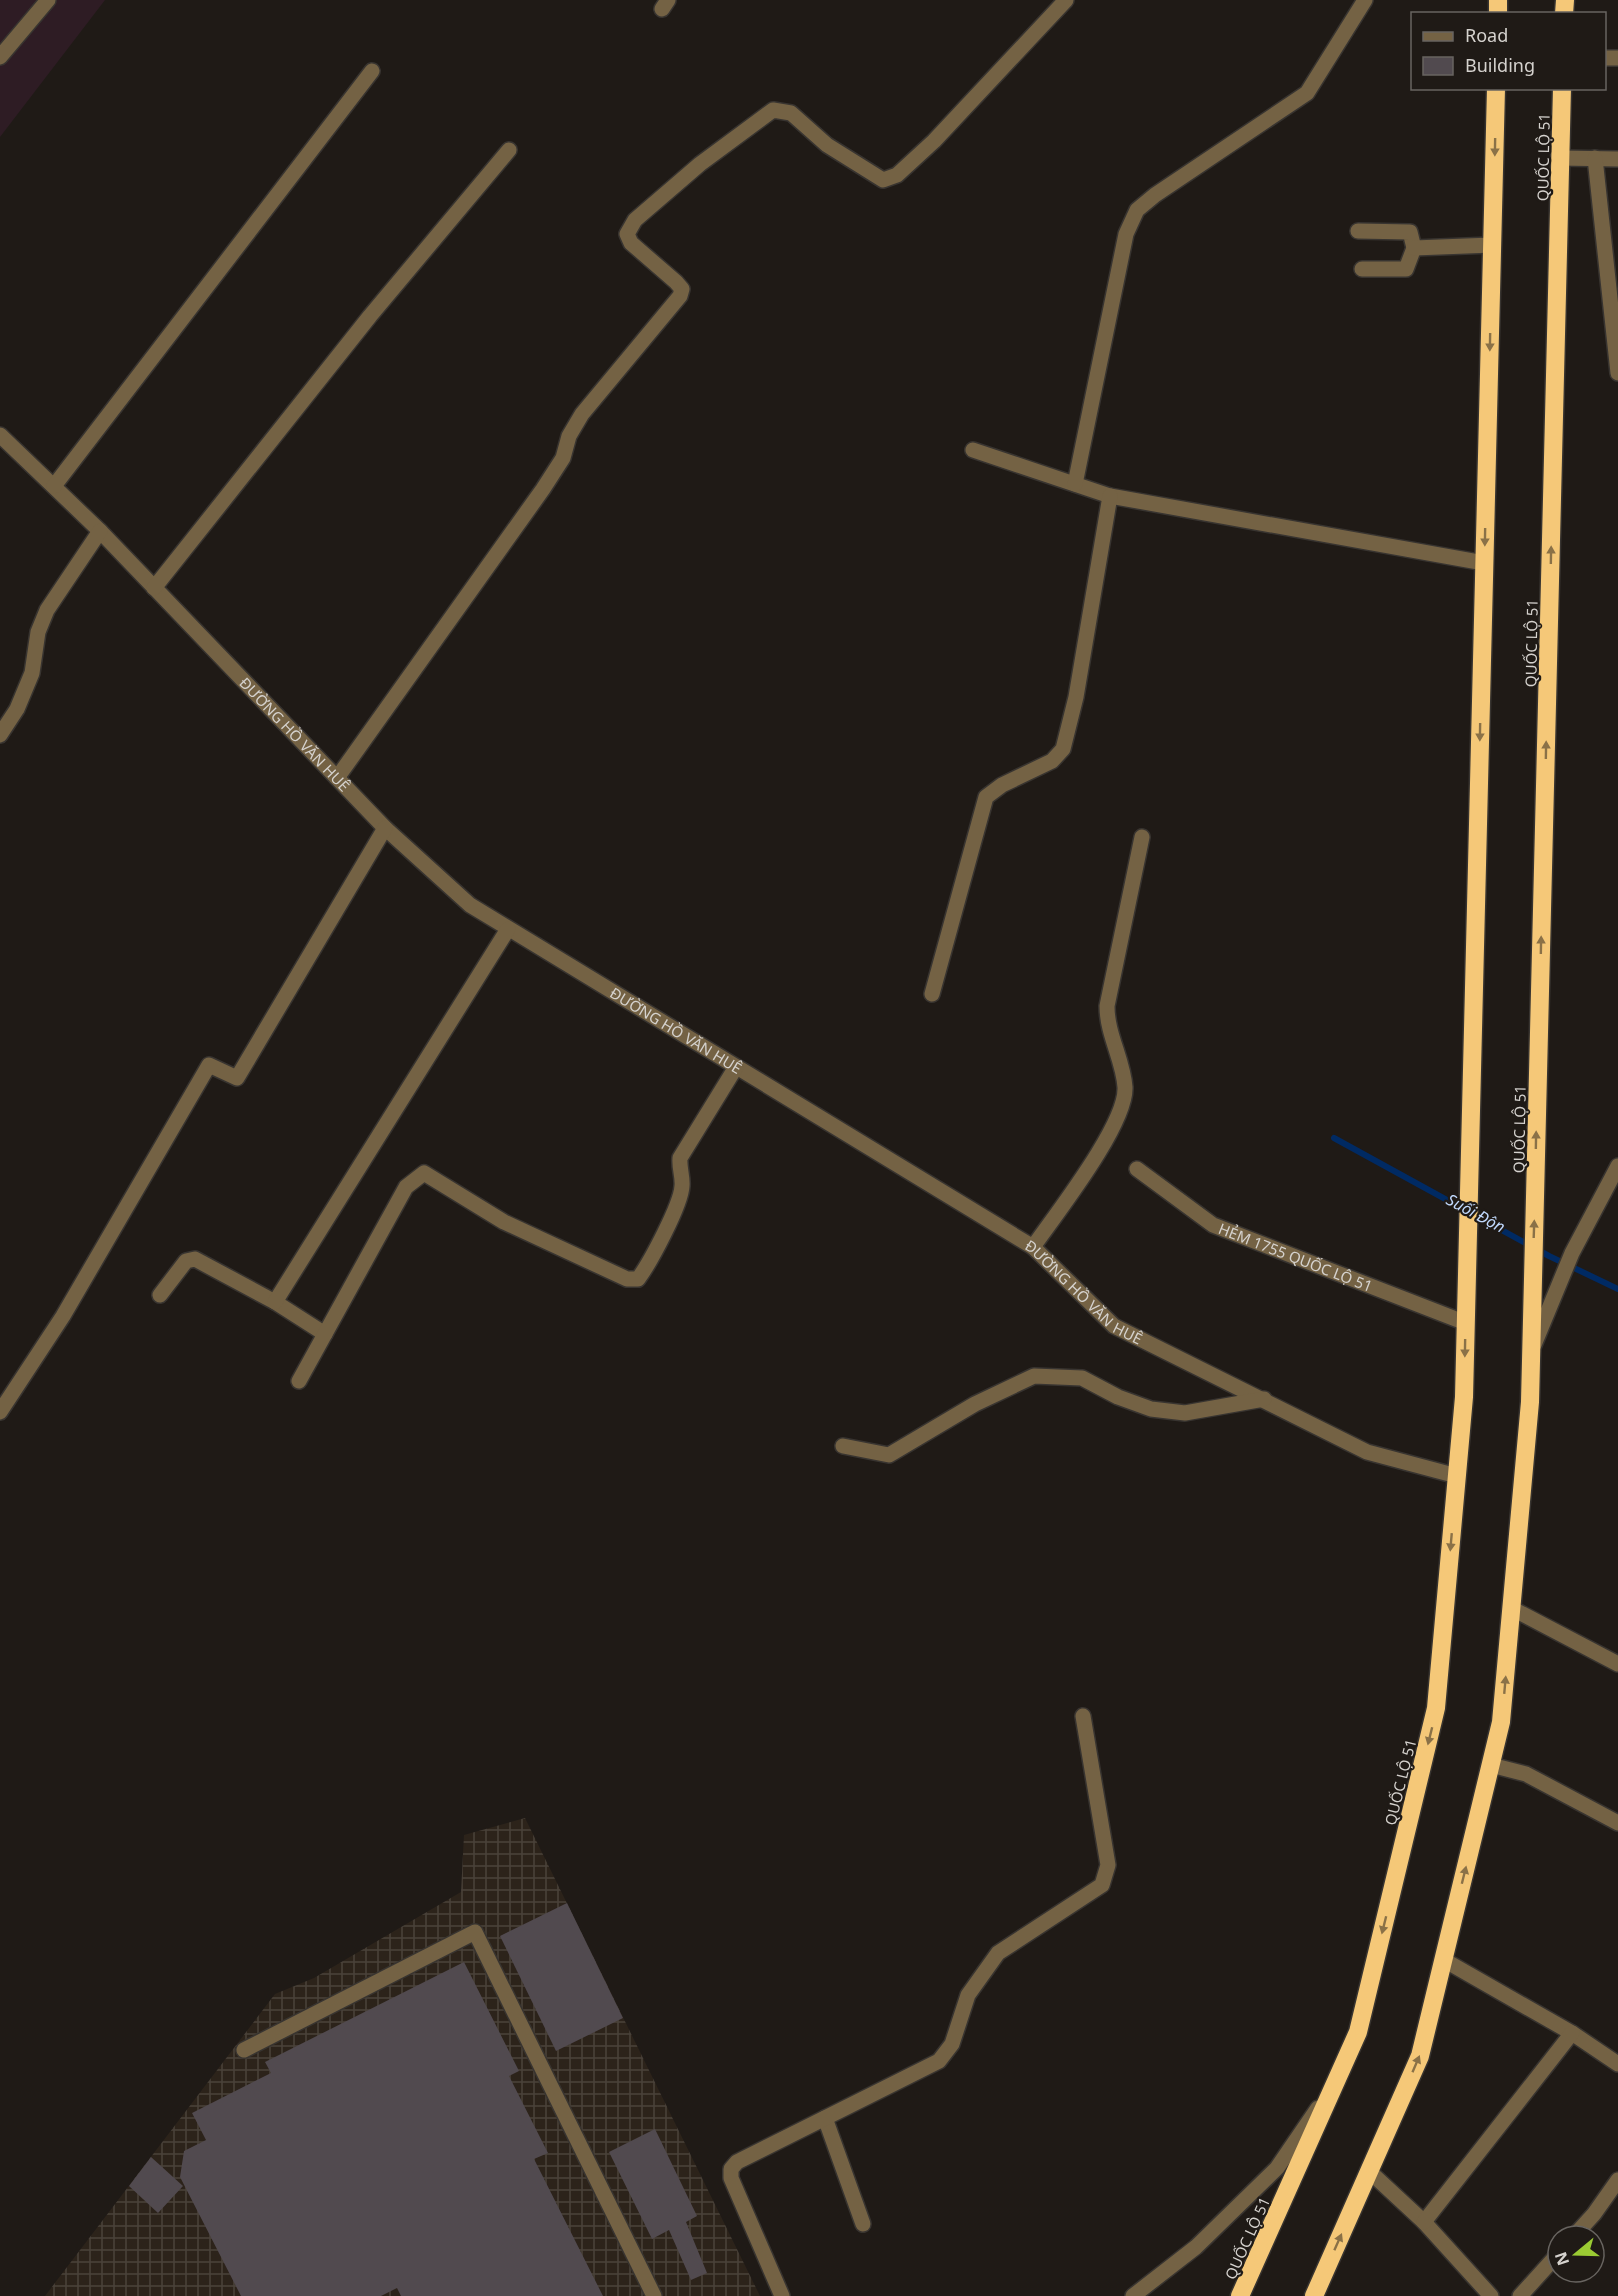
<svg xmlns="http://www.w3.org/2000/svg" width="1618" height="2296" viewBox="0 0 1618 2296" font-family="'Noto Sans',sans-serif">
<style>
.industrial{fill:url(#industrial-grid)}
.medical{fill:#2e1c24}
.lines{fill:none;stroke-linecap:round;stroke-linejoin:round}
.stream{stroke:#002a63;stroke-width:6}
.building{fill:#514a4f}
.minor-casing{stroke:#383430;stroke-width:18}
.highway-casing{stroke:#383430;stroke-width:21}
.minor{stroke:#746244;stroke-width:15}
.highway{stroke:#f5c878;stroke-width:18}
.oneway{fill:#8a7147}
.labels{text-anchor:middle;dominant-baseline:central;stroke-width:4.5;stroke-linejoin:round;paint-order:stroke}
.street-label{font-size:15px;fill:#d5d2ce;stroke:#1f1a16}
.water-label{font-size:16px;font-style:italic;fill:#c0d8fc;stroke:#1f1a16}
</style>
<defs>
<pattern id="industrial-grid" width="8" height="8" patternUnits="userSpaceOnUse" patternTransform="scale(1.5)"><rect width="8" height="8" fill="#2c231a"/><path d="M0 4h8M4 0v8" fill="none" stroke="#4a423a"/></pattern>
</defs>
<rect width="100%" height="100%" fill="#1f1a16"/>
<path class="industrial" d="M 525,1818 L 760,2296 L 45,2296 L 275,1994 L 314,1978 L 461,1892 L 464,1835 Z"/>
<path class="medical" d="M 0,0 L 105,0 L 0,137 Z"/>
<g class="lines">
<path class="stream" d="M 1334,1138 L 1549,1256 L 1618,1289"/>
</g>
<g class="building">
<path d="M 567,1903 L 623,2018 L 556,2051 L 500,1936 Z"/>
<path d="M 464,1962 L 519,2071 L 509,2076 L 548,2153 L 534,2159 L 603,2296 L 401,2296 L 397,2288 L 381,2296 L 241,2296 L 180,2177 L 184,2151 L 206,2140 L 192,2113 L 271,2073 L 265,2062 Z"/>
<path d="M 655,2129 L 697,2216 L 686,2222 L 707,2273 L 691,2280 L 669,2230 L 652,2239 L 609,2152 Z"/>
<path d="M 151,2157 L 183,2186 L 158,2213 L 129,2186 Z"/>
</g>
<g class="lines">
<defs>
<g id="minor">
<path d="M 662,9 L 668,0"/>
<path d="M 0,57 L 48,0"/>
<path d="M 1604,58 L 1618,58"/>
<path d="M 1560,158 L 1618,159"/>
<path d="M 1595,158 L 1618,373"/>
<path d="M 1358,231 L 1410,232 L 1414,248 L 1406,269 L 1362,269"/>
<path d="M 1414,248 L 1492,245"/>
<path id="s1" d="M 0,435 L 100,531 L 385,828 L 470,905 L 1033,1247 L 1114,1326 L 1367,1452 L 1457,1476"/>
<path d="M 973,450 L 1110,496 L 1484,563"/>
<path d="M 1075,484 L 1126,234 L 1137,210 L 1155,195 L 1307,93 L 1365,0"/>
<path d="M 54,486 L 372,71"/>
<path d="M 154,588 L 370,316 L 509,150"/>
<path d="M 0,735 L 17,709 L 32,673 L 38,632 L 47,610 L 100,531"/>
<path d="M 337,778 L 543,489 L 563,458 L 569,436 L 582,414 L 680,296 L 682,289 L 676,282 L 631,243 L 627,234 L 635,220 L 700,164 L 773,110 L 791,113 L 827,145 L 883,180 L 897,175 L 934,141 L 1066,0"/>
<path d="M 932,994 L 986,797 L 1002,785 L 1052,761 L 1063,749 L 1076,697 L 1110,496"/>
<path id="s2" d="M 1137,1169 L 1213,1225 L 1466,1323"/>
<path d="M 1033,1247 C 1056,1214 1127,1124 1125,1087 C 1123,1059 1107,1035 1107,1006 L 1142,837"/>
<path d="M 160,1295 L 186,1261 L 195,1259 L 275,1302 L 325,1334"/>
<path d="M 275,1302 L 508,929"/>
<path d="M 1534,1345 L 1572,1253 L 1618,1166"/>
<path d="M 299,1381 L 406,1187 L 424,1173 L 504,1222 L 627,1279 L 638,1279 C 650,1263 681,1205 682,1186 C 683,1177 679,1168 680,1158 L 736,1067"/>
<path d="M 0,1412 L 63,1316 L 209,1065 L 237,1078 L 385,828"/>
<path d="M 843,1446 L 889,1455 L 975,1404 L 1034,1376 L 1082,1378 L 1118,1397 L 1151,1409 L 1185,1413 L 1264,1399"/>
<path d="M 1511,1608 L 1618,1664"/>
<path d="M 1491,1765 L 1526,1774 L 1618,1823"/>
<path d="M 1444,1960 L 1572,2033 L 1618,2064"/>
<path d="M 244,2050 L 475,1932 L 654,2296"/>
<path d="M 825,2118 L 863,2224"/>
<path d="M 1369,2171 L 1424,2222 L 1491,2296"/>
<path d="M 1424,2222 L 1572,2033"/>
<path d="M 1574,2236 L 1594,2214 L 1618,2180"/>
<path d="M 782,2296 L 731,2178 L 731,2169 L 737,2162 L 939,2061 L 952,2044 L 968,1995 L 998,1953 L 1102,1885 L 1108,1865 L 1083,1716"/>
<path d="M 1133,2296 L 1196,2247 L 1277,2168 L 1318,2108"/>
<path d="M 1520,2296 L 1558,2254"/>
</g>
<g id="highway">
<path d="M 1498,14 L 1498,0"/>
<path d="M 1564,14 L 1565,0"/>
<path d="M 1240,2296 L 1358,2032 L 1436,1708 L 1464,1397 L 1496,88"/>
<path d="M 1314,2296 L 1420,2056 L 1501,1722 L 1530,1402 L 1562,88"/>
</g>
</defs>
<use href="#minor" class="minor-casing"/>
<use href="#highway" class="highway-casing"/>
<use href="#minor" class="minor"/>
<use href="#highway" class="highway"/>
</g>
<defs><path id="oneway-solid" d="M-6-.8H1V-3.2L6.5 0L1 3.2V.8H-6Z" transform="scale(1.5)"/></defs>
<g class="oneway">
<use href="#oneway-solid" transform="translate(1495 147) rotate(91)"/>
<use href="#oneway-solid" transform="translate(1490 342) rotate(91)"/>
<use href="#oneway-solid" transform="translate(1485 537) rotate(91)"/>
<use href="#oneway-solid" transform="translate(1551 555) rotate(-89)"/>
<use href="#oneway-solid" transform="translate(1480 732) rotate(91)"/>
<use href="#oneway-solid" transform="translate(1546 750) rotate(-89)"/>
<use href="#oneway-solid" transform="translate(1541 945) rotate(-89)"/>
<use href="#oneway-solid" transform="translate(1536 1140) rotate(-89)"/>
<use href="#oneway-solid" transform="translate(1534 1229) rotate(-88)"/>
<use href="#oneway-solid" transform="translate(1465 1348) rotate(91)"/>
<use href="#oneway-solid" transform="translate(1451 1542) rotate(95)"/>
<use href="#oneway-solid" transform="translate(1505 1685) rotate(-85)"/>
<use href="#oneway-solid" transform="translate(1430 1736) rotate(104)"/>
<use href="#oneway-solid" transform="translate(1464 1875) rotate(-76)"/>
<use href="#oneway-solid" transform="translate(1384 1925) rotate(104)"/>
<use href="#oneway-solid" transform="translate(1416 2064) rotate(-67)"/>
<use href="#oneway-solid" transform="translate(1338 2242) rotate(-66)"/>
</g>
<g class="labels">
<g class="street-label">
<text transform="translate(1543 157) rotate(-89)">QUỐC LỘ 51</text>
<text transform="translate(1531 643) rotate(-89)">QUỐC LỘ 51</text>
<text stroke="none"><textPath href="#s1" startOffset="420">ĐƯỜNG HỒ VĂN HUÊ</textPath></text>
<text stroke="none"><textPath href="#s1" startOffset="906">ĐƯỜNG HỒ VĂN HUÊ</textPath></text>
<text transform="translate(1519 1129) rotate(-89)">QUỐC LỘ 51</text>
<text stroke="none"><textPath href="#s2" startOffset="183">HẺM 1755 QUỐC LỘ 51</textPath></text>
<text stroke="none"><textPath href="#s1" startOffset="1392">ĐƯỜNG HỒ VĂN HUÊ</textPath></text>
<text transform="translate(1400 1782) rotate(-76)">QUỐC LỘ 51</text>
<text transform="translate(1247 2238) rotate(-66)">QUỐC LỘ 51</text>
</g>
<g class="water-label">
<text transform="translate(1476 1213) rotate(28)">Suối Độn</text>
</g>
</g>
<rect x="1411" y="12" width="195" height="78" fill="#1f1a16" stroke="#686460" stroke-width="1.5"/>
<rect x="1423" y="32" width="30" height="9" fill="#746244" stroke="#686460" stroke-width="1.5"/>
<text x="1465" y="42" font-size="18" fill="#d5d2ce">Road</text>
<rect x="1423" y="57" width="30" height="18" fill="#514a4f" stroke="#686460" stroke-width="1.5"/>
<text x="1465" y="72" font-size="18" fill="#d5d2ce">Building</text>
<g transform="translate(1576 2254) rotate(251)"><circle r="28" fill="#1f1a16" stroke="#686460" stroke-width="1.5"/>
<path d="M0-4.5L10 22L0 15L-10 22Z" fill="#9bcb33"/>
<text y="-9" font-size="16" font-weight="bold" text-anchor="middle" fill="#d5d2ce">N</text>
</g>
</svg>
